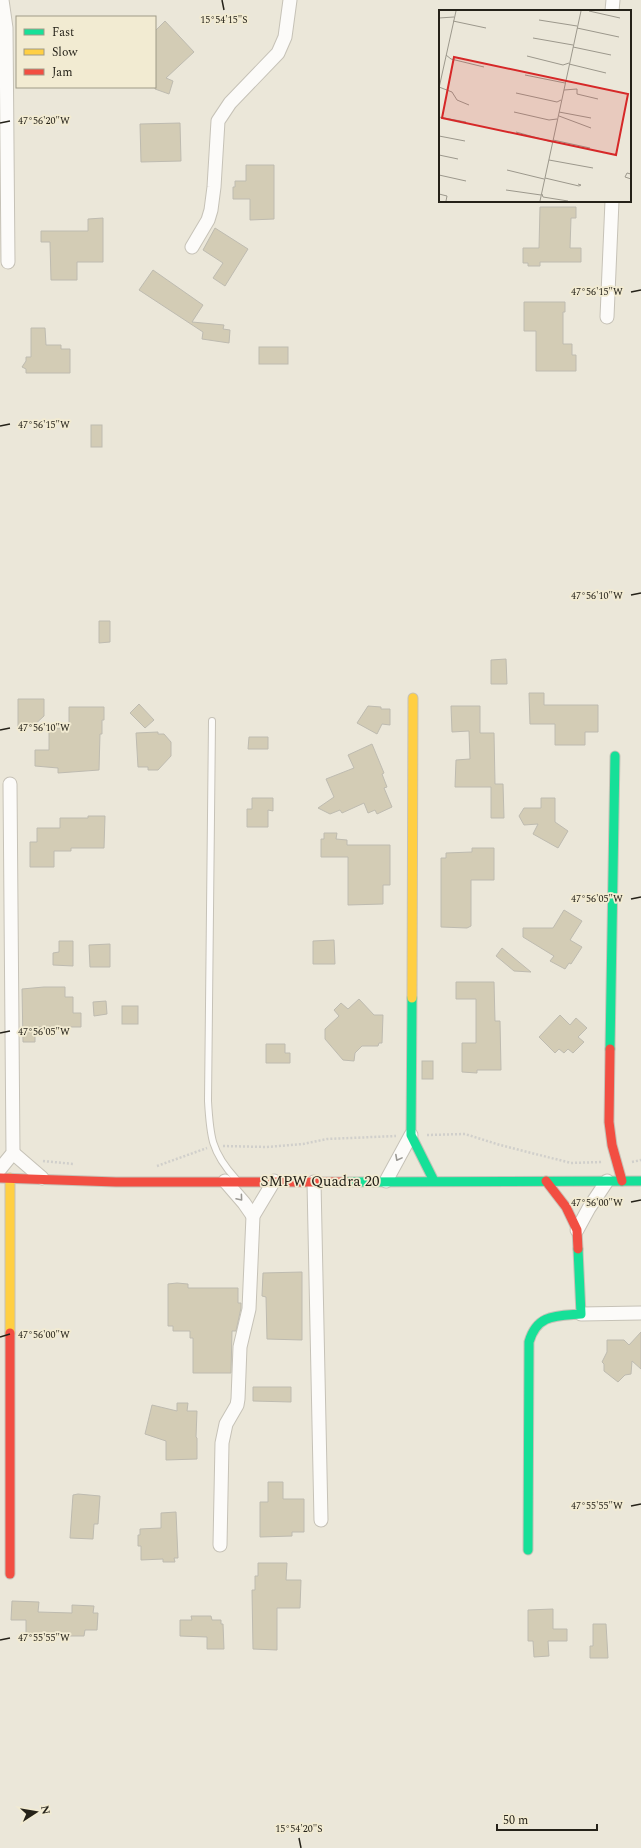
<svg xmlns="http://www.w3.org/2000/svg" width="641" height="1848" viewBox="0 0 641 1848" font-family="Spectral,serif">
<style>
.building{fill:#d3ccb5;stroke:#bebbb0}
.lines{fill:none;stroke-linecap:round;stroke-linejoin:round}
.lane-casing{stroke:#c6c2b7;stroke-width:8}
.street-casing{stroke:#c6c2b7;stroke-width:15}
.fast-casing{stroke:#c6c2b7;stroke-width:11}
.slow-casing{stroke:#c6c2b7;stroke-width:11}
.jam-casing{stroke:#c6c2b7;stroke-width:11}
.path{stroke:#d0cfcb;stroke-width:2.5;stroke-dasharray:2 2;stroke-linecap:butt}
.lane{stroke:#fcfbf9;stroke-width:6}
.street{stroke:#fcfbf9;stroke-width:13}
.fast{stroke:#16e098;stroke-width:9}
.slow{stroke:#ffcf43;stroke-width:9}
.jam{stroke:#f24e42;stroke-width:9}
.oneway{stroke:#9b9994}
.ticks{fill:none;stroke:#252219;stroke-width:1.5}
.labels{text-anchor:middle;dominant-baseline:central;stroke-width:3.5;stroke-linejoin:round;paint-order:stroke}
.street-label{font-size:15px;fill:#252219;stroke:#f2ebd2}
.inset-road{fill:none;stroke:#9c988c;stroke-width:1}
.view{fill:#d62828;fill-opacity:0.15;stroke:#d62828;stroke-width:2}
.inset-edge{fill:none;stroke:#252219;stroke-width:2}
.ticks-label{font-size:10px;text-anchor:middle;fill:#252219;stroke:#f2ebd2;stroke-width:3.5;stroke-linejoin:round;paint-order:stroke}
</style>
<rect width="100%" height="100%" fill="#ebe7d9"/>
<g class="building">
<path d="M 165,21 L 194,52 L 166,78 L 173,81 L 169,94 L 155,89 L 155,31 Z"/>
<path d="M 180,123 L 181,161 L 141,162 L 140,124 Z"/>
<path d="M 246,165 L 274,165 L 274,219 L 250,220 L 250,199 L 233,199 L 233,187 L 235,187 L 235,181 L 246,181 Z"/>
<path d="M 540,207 L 576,207 L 576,218 L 571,218 L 570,248 L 581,248 L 581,262 L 540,262 L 540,266 L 528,266 L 528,263 L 523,263 L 523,248 L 539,248 Z"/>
<path d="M 103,218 L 103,262 L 77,262 L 77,280 L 51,280 L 50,242 L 41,242 L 41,231 L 88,231 L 88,219 Z"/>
<path d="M 215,228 L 248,249 L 225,286 L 213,278 L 223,263 L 203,250 Z"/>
<path d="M 153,270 L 203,305 L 192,322 L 224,325 L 223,329 L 230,330 L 229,343 L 202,339 L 203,332 L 139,290 Z"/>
<path d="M 524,302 L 565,302 L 565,312 L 563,312 L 563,344 L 572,344 L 572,355 L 576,355 L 576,371 L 536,371 L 536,331 L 524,331 Z"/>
<path d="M 31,328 L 45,328 L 46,345 L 61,345 L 61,349 L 70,349 L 70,373 L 26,373 L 26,369 L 22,367 L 26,361 L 26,357 L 31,357 Z"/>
<rect x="259" y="347" width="29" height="17"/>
<rect x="91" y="425" width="11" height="22"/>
<path d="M 99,621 L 110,621 L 110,642 L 99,643 Z"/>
<path d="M 506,659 L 507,684 L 491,684 L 491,660 Z"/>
<path d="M 529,693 L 544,693 L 544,705 L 598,705 L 598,732 L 585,732 L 585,745 L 555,745 L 555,724 L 530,724 Z"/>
<path d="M 18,699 L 44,699 L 44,716 L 32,727 L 18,727 Z"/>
<path d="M 139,704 L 154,720 L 145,728 L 130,713 Z"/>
<path d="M 368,706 L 381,707 L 381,709 L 390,709 L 390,725 L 382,724 L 377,734 L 357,723 Z"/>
<path d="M 451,706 L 480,706 L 480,733 L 494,733 L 495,784 L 503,784 L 504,818 L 491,818 L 491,787 L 455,787 L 456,760 L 470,759 L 469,731 L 452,732 Z"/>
<path d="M 69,707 L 104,707 L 104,720 L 102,720 L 102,734 L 100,734 L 99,770 L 58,773 L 58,768 L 35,766 L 35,750 L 49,750 L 49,728 L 69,728 Z"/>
<path d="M 158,732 L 158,734 L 164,734 L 171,742 L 171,756 L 158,770 L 148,770 L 148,767 L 138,767 L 136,733 Z"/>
<path d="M 249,737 L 268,737 L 268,749 L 248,749 Z"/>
<path d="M 372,744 L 384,773 L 382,774 L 387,787 L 384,788 L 392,807 L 377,814 L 375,810 L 368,813 L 364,803 L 342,813 L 340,810 L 330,814 L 318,808 L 334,797 L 326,779 L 354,768 L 348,755 Z"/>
<path d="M 252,798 L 273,798 L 273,811 L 268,810 L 268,827 L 247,827 L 247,809 L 252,809 Z"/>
<path d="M 541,798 L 555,798 L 555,822 L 568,831 L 558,848 L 533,834 L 538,824 L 524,825 L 519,816 L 524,808 L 541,808 Z"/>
<path d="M 88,816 L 105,816 L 104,848 L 71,848 L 71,851 L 54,851 L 54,867 L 30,867 L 30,842 L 37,842 L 37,828 L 60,828 L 60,818 L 88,818 Z"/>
<path d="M 324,833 L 337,833 L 336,839 L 347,840 L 347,845 L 390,845 L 390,885 L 383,885 L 383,904 L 348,905 L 348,857 L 321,857 L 321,839 L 324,839 Z"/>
<path d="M 472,848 L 494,848 L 494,880 L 471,880 L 471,926 L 467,928 L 441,927 L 441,858 L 446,858 L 446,853 L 472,852 Z"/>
<path d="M 564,910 L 582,921 L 570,940 L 582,947 L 571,964 L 569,963 L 565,969 L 550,961 L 554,956 L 523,937 L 523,928 L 553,928 Z"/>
<path d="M 334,940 L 335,964 L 313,964 L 313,941 Z"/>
<path d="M 59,941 L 73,941 L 73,966 L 53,965 L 53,953 L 59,952 Z"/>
<path d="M 110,944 L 110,967 L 90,967 L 89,945 Z"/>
<path d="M 502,948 L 531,972 L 514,971 L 496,956 Z"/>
<path d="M 456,982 L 494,982 L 495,1021 L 500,1021 L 501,1070 L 477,1070 L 477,1073 L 462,1072 L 462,1043 L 476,1043 L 476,999 L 456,999 Z"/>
<path d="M 44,987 L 65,987 L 65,997 L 73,997 L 73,1013 L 81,1013 L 81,1027 L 39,1027 L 39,1034 L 35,1034 L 35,1042 L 23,1042 L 22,989 Z"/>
<path d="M 359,999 L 374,1015 L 383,1015 L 382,1043 L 379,1043 L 378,1046 L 362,1046 L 355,1053 L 354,1061 L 343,1060 L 325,1039 L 325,1029 L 339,1016 L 334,1010 L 341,1003 L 348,1009 Z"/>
<path d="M 106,1001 L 107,1014 L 94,1016 L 93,1002 Z"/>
<rect x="122" y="1006" width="16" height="18"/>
<path d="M 560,1015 L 570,1025 L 576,1018 L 587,1028 L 578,1037 L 584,1042 L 573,1053 L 568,1049 L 564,1053 L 559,1049 L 555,1053 L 539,1037 Z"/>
<path d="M 266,1044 L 285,1044 L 285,1053 L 290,1053 L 290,1063 L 266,1063 Z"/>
<rect x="422" y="1061" width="11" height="18"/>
<path d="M 302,1272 L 302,1340 L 267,1339 L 266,1297 L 262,1296 L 263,1273 Z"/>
<path d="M 177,1283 L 188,1284 L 188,1288 L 238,1288 L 238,1303 L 241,1303 L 241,1308 L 236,1331 L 232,1331 L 231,1373 L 193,1373 L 193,1338 L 190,1338 L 190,1331 L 173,1331 L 173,1326 L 168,1326 L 168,1284 Z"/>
<path d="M 641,1332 L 641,1369 L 632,1361 L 631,1374 L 625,1375 L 618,1382 L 604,1371 L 604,1364 L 602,1362 L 607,1352 L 607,1340 L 624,1340 L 629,1345 Z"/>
<path d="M 253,1387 L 291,1387 L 291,1402 L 253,1401 Z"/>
<path d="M 177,1403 L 188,1403 L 187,1411 L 197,1411 L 196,1437 L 197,1438 L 197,1459 L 166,1460 L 166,1441 L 145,1434 L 152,1405 L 177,1411 Z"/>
<path d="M 268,1482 L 283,1482 L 283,1499 L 304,1499 L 304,1532 L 292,1532 L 292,1536 L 260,1537 L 260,1502 L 268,1502 Z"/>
<path d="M 78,1494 L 100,1496 L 98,1524 L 94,1524 L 93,1539 L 70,1538 L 73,1495 Z"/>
<path d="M 176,1512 L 178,1558 L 174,1558 L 175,1562 L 163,1562 L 163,1559 L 141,1560 L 141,1546 L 138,1546 L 138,1535 L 140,1535 L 140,1529 L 161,1528 L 161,1513 Z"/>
<path d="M 258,1563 L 287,1563 L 286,1580 L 301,1580 L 300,1608 L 277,1608 L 277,1650 L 253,1649 L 252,1590 L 255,1590 L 255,1576 L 258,1576 Z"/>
<path d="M 12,1601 L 39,1602 L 38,1612 L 72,1613 L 72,1605 L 94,1606 L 93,1613 L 98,1613 L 97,1630 L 85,1630 L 84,1636 L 26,1636 L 26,1620 L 11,1620 Z"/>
<path d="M 553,1609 L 553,1629 L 567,1629 L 567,1641 L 548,1641 L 549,1656 L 534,1657 L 533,1641 L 528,1641 L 528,1610 Z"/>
<path d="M 191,1616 L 211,1616 L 212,1620 L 221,1620 L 221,1624 L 223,1624 L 224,1649 L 207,1649 L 207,1637 L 180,1636 L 180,1620 L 192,1620 Z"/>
<path d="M 593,1624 L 606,1624 L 608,1658 L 590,1658 L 590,1646 L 593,1646 Z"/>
</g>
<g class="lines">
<defs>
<path id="lane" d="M 212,721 L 208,1101 C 210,1136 211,1152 236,1179"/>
<g id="street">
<path d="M 2,0 L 6,28 L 8,262"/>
<path d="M 612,11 L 613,0"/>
<path d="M 192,247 L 208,220 L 211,210 L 214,187 L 218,121 L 230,103 L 278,53 L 285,37 L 290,0"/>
<path d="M 607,317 L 612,201"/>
<path d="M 13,1153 L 42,1178"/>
<path d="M 0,1169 L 13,1153 L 10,784"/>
<path d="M 225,1181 L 244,1203 L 253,1216"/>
<path d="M 386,1181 L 411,1135"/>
<path d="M 314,1182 L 321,1520"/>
<path d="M 577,1230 L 589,1208 L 607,1181"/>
<path d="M 581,1314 L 641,1313"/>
<path d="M 220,1545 L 222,1443 L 226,1424 L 237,1405 L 238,1399 L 240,1347 L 249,1309 L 253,1216 L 274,1181"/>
</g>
<g id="fast">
<path d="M 412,998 L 411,1135 L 434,1181"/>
<path d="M 610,1049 L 615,756"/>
<path d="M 346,1182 L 641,1181"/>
<path d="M 528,1550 L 529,1342 C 537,1314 556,1316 581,1314 L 578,1249"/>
</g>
<g id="slow">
<path d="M 412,998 L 413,698"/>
<path d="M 10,1178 L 10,1333"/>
</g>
<g id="jam">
<path d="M 610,1049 L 609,1122 L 612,1145 L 622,1181"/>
<path d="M 0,1178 L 116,1182 L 346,1182"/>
<path d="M 546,1181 L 566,1207 L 577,1230 L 578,1249"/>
<path d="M 10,1333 L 10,1574"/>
</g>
</defs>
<use href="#lane" class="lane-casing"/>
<use href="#street" class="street-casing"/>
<use href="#fast" class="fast-casing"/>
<use href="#slow" class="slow-casing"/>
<use href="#jam" class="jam-casing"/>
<g class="path">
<path d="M 427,1135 L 465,1134 L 500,1145 L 571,1163 L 602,1162"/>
<path d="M 223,1146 L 267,1147 L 303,1144 L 327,1139 L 396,1136"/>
<path d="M 43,1161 L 74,1164"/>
<path d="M 632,1162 L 641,1160"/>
<path d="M 157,1166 L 207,1148"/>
</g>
<use href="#lane" class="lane"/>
<use href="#street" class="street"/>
<use href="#fast" class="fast"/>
<use href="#slow" class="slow"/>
<use href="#jam" class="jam"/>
</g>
<defs><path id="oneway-chevron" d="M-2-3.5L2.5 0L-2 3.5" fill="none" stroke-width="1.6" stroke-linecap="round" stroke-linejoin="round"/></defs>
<g class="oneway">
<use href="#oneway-chevron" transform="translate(398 1158) rotate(118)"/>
<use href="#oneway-chevron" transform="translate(240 1198) rotate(50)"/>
</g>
<path class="ticks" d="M 222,0 L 224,10M 0,123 L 10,121M 631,292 L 641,290M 0,426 L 10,424M 631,595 L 641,593M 0,730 L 10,728M 631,899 L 641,897M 0,1033 L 10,1031M 631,1202 L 641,1200M 0,1337 L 10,1334M 631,1506 L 641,1504M 0,1640 L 10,1638M 299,1838 L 301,1848"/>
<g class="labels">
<g class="street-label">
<text x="320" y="1181">SMPW Quadra 20</text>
</g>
</g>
<g transform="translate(439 10)">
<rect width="192" height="192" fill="#ebe7d9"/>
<path class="inset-road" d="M 150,1 L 181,8M 0,8 L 15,7M 100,10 L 138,16M 14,11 L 47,18M 138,18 L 180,27M 94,28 L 134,35M 134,37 L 172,45M 7,45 L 12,49 L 45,57M 88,46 L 124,55 L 130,53M 130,54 L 167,63M 86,65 L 126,73M 0,77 L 13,82 L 18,90 L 30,95M 0,78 L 17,1M 125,80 L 138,79 L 138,84 L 159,89M 77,83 L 118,92 L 122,90M 75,102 L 110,110 L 118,109M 120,102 L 152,108M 120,106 L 152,118M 0,107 L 27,112M 77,122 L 113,132M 0,126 L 26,131M 114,130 L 151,138M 0,145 L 19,149M 110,150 L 154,158M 68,160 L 105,169M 192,164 L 188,163 L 186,167 L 192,169M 0,165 L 27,171M 106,168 L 140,176 L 142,175 L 139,174M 67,180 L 102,185M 0,184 L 8,186 L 7,191M 103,184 L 104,187 L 129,191M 101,191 L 142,1"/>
<path class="view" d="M 15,47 L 189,84 L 177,145 L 3,108 Z"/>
<rect width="192" height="192" class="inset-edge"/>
</g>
<g class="ticks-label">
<text x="224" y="23">15°54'15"S</text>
<text x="44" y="124">47°56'20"W</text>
<text x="597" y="295">47°56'15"W</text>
<text x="44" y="428">47°56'15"W</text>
<text x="597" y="599">47°56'10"W</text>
<text x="44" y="731">47°56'10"W</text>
<text x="597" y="902">47°56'05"W</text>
<text x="44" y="1035">47°56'05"W</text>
<text x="597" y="1206">47°56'00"W</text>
<text x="44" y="1338">47°56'00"W</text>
<text x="597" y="1509">47°55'55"W</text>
<text x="44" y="1641">47°55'55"W</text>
<text x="299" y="1832">15°54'20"S</text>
</g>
<rect x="16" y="16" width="140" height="72" fill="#f2ebd2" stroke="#a09b88"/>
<rect x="24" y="29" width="20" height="6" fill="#16e098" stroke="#a09b88"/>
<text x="52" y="36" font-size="12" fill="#252219">Fast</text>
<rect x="24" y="49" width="20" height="6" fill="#ffcf43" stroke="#a09b88"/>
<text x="52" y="56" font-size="12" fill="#252219">Slow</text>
<rect x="24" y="69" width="20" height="6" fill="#f24e42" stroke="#a09b88"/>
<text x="52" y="76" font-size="12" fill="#252219">Jam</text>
<g transform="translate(36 1812) rotate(78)" stroke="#f2ebd2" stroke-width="3" paint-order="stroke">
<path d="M0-3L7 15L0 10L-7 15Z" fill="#252219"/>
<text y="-6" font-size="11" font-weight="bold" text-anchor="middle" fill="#252219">N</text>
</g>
<path d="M497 1824v6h100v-6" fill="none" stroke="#252219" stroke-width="2"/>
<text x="503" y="1824" font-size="12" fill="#252219" stroke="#f2ebd2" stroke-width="3" paint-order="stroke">50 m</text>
</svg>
